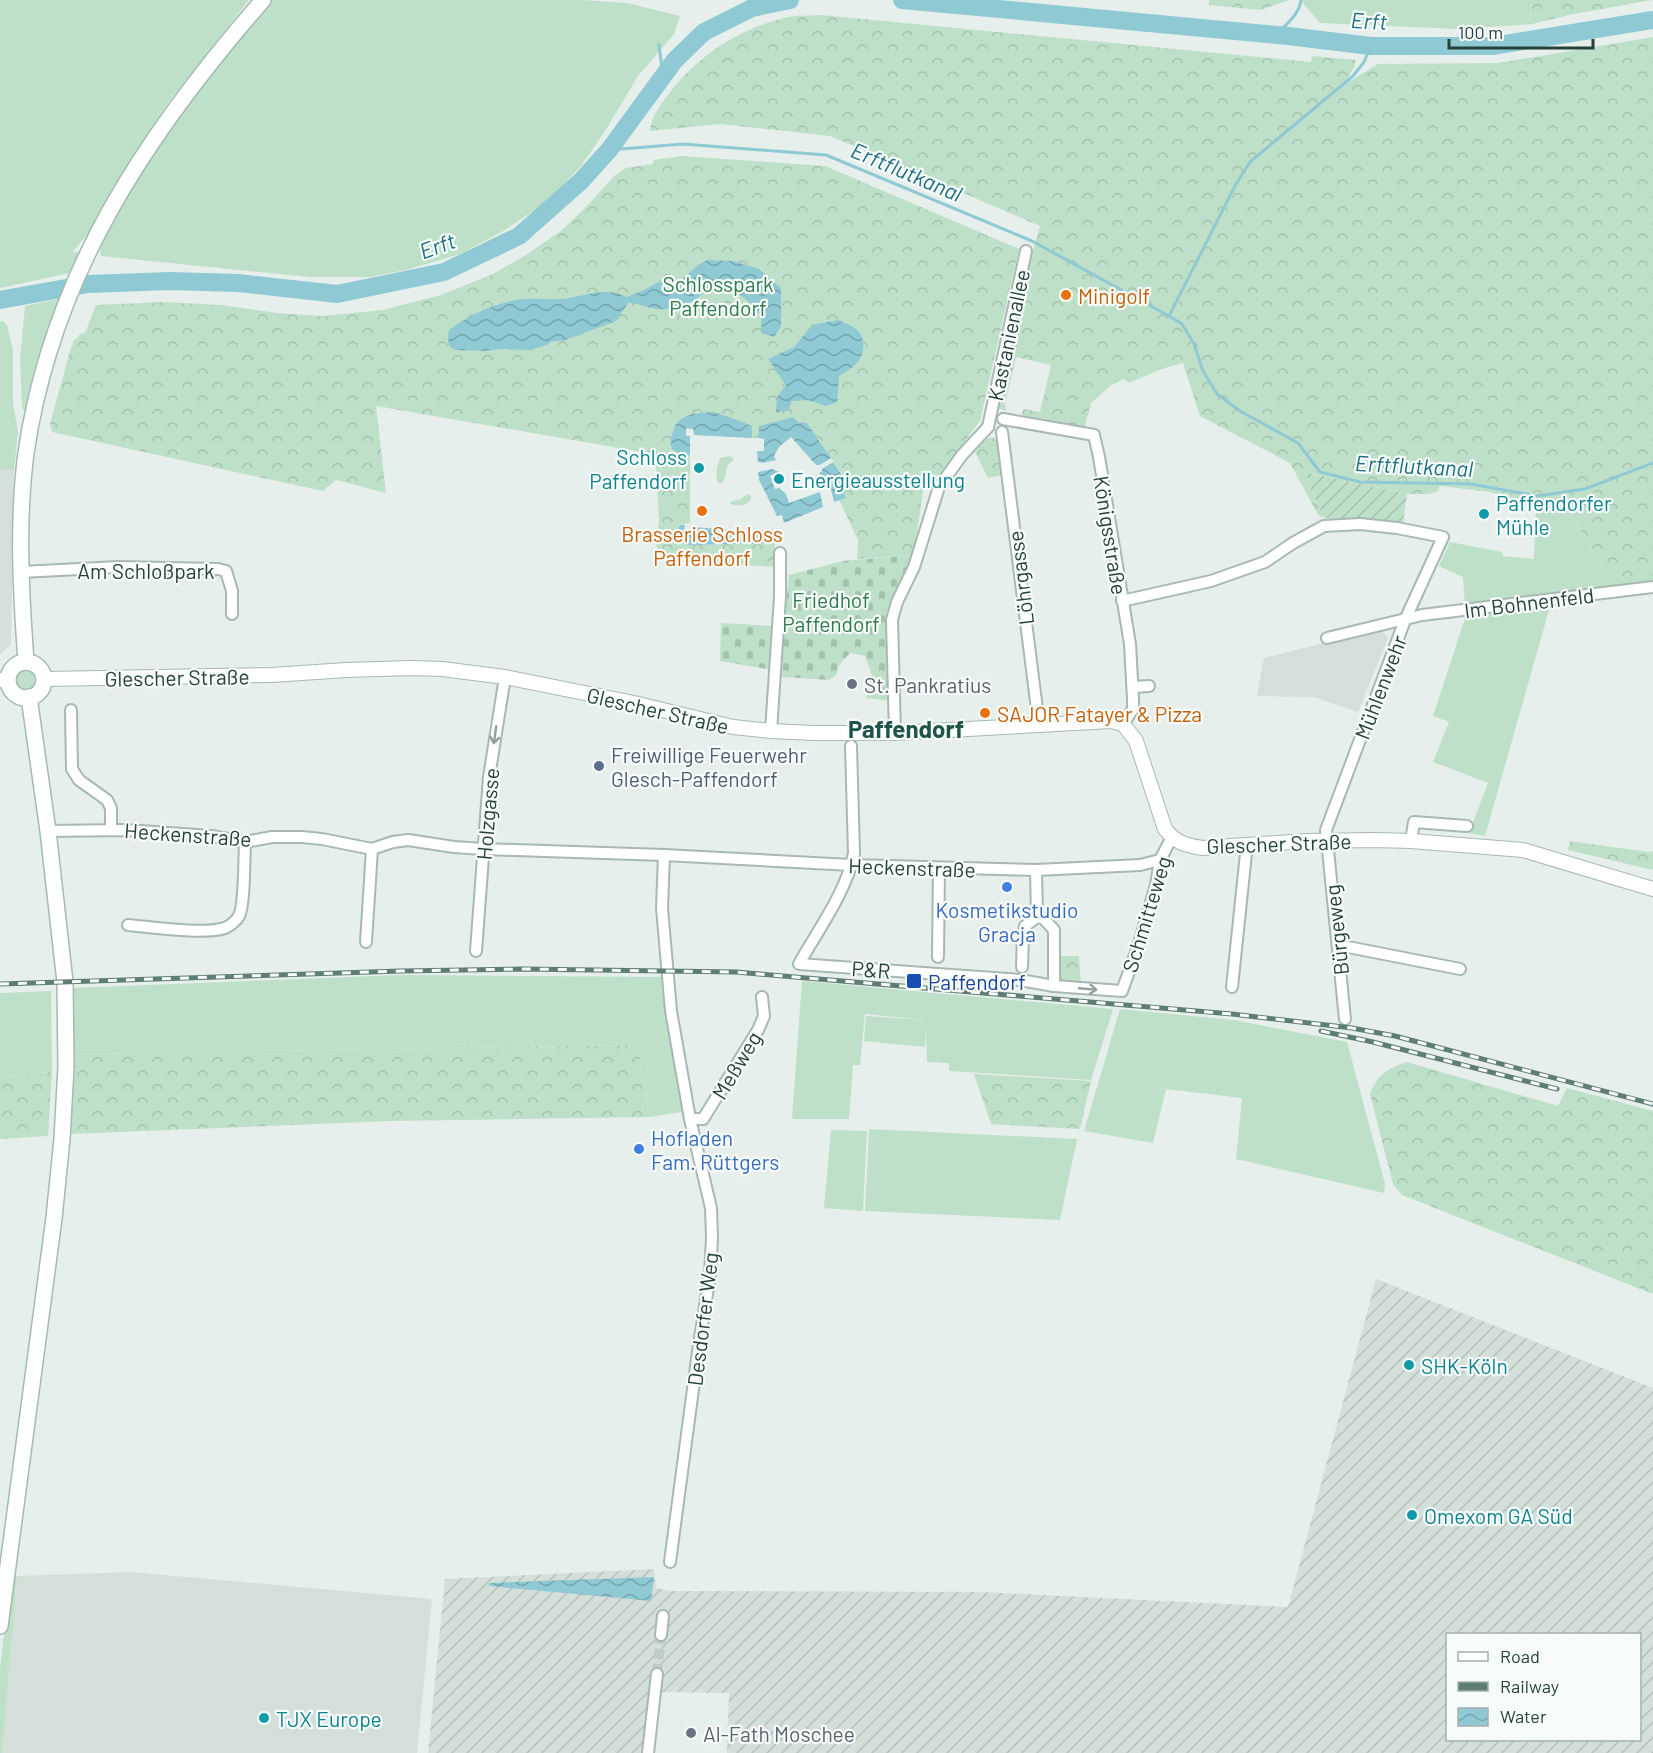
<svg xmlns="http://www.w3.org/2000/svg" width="1653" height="1753" viewBox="0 0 1653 1753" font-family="Barlow,sans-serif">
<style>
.built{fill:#d4dfda}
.industrial{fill:url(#industrial-furrows);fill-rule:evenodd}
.grass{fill:#bfe0c8}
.forest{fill:url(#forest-crowns)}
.cemetery{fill:url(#cemetery-stones)}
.garden{fill:url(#garden-furrows)}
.water{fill:url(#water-waves)}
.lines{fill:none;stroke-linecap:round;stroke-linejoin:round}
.stream{stroke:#8ec9d4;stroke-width:3}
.river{stroke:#8ec9d4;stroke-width:18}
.minor-tunnel{stroke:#bfccc8;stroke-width:10;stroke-dasharray:10 5;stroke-linecap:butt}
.minor-casing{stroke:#a8b8b2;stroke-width:14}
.tertiary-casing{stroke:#a8b8b2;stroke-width:16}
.secondary-casing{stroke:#a4bbb3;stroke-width:18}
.minor{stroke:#fff;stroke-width:10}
.tertiary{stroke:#fff;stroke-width:14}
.secondary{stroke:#fff;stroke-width:15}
.rail-casing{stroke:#5f7d75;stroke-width:5}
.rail{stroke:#f7fbf9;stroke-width:3;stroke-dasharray:9;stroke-linecap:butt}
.oneway{stroke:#92a09c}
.food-dot{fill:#e8710a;stroke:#f7fbf9;stroke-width:2}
.culture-dot{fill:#0f9aa8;stroke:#f7fbf9;stroke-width:2}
.worship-dot{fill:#6b7280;stroke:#f7fbf9;stroke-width:2}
.service-dot{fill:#5c6f8a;stroke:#f7fbf9;stroke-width:2}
.shop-dot{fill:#3f7fe0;stroke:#f7fbf9;stroke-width:2}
.transit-dot{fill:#1a4fb4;stroke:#f7fbf9;stroke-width:2}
.labels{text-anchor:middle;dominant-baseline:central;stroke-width:4.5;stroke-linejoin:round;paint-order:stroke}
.park-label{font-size:21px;fill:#2d7a4b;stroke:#f7fbf9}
.food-label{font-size:21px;fill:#c56008;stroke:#f7fbf9;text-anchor:start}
.street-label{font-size:21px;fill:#24423a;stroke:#f7fbf9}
.culture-label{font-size:21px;fill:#0d838f;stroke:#f7fbf9;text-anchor:start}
.worship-label{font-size:21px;fill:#5b616d;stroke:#f7fbf9;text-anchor:start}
.service-label{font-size:21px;fill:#4e5e75;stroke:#f7fbf9;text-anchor:start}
.shop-label{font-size:21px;fill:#366cbe;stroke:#f7fbf9}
.transit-label{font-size:21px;fill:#164399;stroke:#f7fbf9;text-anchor:start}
.water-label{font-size:22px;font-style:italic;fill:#1c6f80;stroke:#f7fbf9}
.quarter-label{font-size:24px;font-weight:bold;fill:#1f5548;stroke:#f7fbf9}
</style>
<defs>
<pattern id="industrial-furrows" width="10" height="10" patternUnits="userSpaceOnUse" patternTransform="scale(1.5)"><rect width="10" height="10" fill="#d4dfda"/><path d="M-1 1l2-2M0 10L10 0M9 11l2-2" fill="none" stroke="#b6c1bc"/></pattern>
<pattern id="forest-crowns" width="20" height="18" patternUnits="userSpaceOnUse" patternTransform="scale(1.5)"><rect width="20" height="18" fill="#bfe0c8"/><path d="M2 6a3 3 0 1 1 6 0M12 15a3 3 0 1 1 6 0" fill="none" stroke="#a4c1ad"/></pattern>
<pattern id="cemetery-stones" width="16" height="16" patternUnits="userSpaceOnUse" patternTransform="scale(1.5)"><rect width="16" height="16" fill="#bfe0c8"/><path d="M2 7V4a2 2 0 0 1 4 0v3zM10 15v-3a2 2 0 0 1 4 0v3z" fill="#a4c1ad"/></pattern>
<pattern id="garden-furrows" width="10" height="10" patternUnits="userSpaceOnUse" patternTransform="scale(1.5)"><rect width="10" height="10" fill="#bfe0c8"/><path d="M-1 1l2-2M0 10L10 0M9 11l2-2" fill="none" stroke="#a4c1ad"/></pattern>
<pattern id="water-waves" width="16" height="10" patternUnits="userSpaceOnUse" patternTransform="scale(1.5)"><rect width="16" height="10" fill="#8ec9d4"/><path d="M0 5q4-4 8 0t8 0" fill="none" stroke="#74a5ad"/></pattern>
</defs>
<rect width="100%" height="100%" fill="#e6efeb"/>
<g class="built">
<path d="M 0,469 L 14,470 L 11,644 L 0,655 Z"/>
<path d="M 1380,629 L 1388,638 L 1358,712 L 1313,697 L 1257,696 L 1264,658 Z"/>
<path d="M 131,1572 L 432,1599 L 417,1753 L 2,1753 L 17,1576 Z"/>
</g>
<path class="industrial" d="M 1376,1279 L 1653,1388 L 1653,1753 L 727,1753 L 729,1693 L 658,1692 L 651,1753 L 428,1753 L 445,1579 L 654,1569 L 656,1588 L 670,1591 L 981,1592 L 1288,1607 ZM 1448,1634 L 1640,1634 L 1640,1740 L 1448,1740 Z"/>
<g class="grass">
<path d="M 0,0 L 249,0 L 167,104 L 88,233 L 72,253 L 80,251 L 70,273 L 0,288 Z"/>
<path d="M 270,0 L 583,0 L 627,3 L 680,16 L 674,34 L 638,76 L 607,128 L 581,166 L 548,201 L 505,230 L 460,254 L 406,270 L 370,277 L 309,277 L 101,256 L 99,242 L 176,114 Z"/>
<path d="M 1300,0 L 1531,0 L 1532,24 L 1457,29 L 1320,23 Z"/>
<path d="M 62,298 L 27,412 L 24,411 L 22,406 L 20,359 L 25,306 Z"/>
<path d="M 0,321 L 3,321 L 7,325 L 13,350 L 13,403 L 18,432 L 14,470 L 0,469 Z"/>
<path d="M 730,456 L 733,458 L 733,461 C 722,468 729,474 722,483 L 718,483 C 715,476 717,465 720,458 Z"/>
<path d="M 747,494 L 751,496 L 751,499 C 746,507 738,506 730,504 L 730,502 L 741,499 Z"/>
<path d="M 1560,496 L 1615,587 L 1465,606 L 1463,577 L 1439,566 L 1450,542 L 1502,552 L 1503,556 L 1534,559 L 1536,503 Z"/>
<path d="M 1551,603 L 1485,836 L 1469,833 L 1488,783 L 1433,762 L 1449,722 L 1433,716 L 1467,612 Z"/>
<circle cx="27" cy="679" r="12"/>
<path d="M 401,975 L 664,977 L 667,1011 L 683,1112 L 649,1117 L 638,1045 L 72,1054 L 71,988 Z"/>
<path d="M 802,981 L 1113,1009 L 1091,1080 L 949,1071 L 949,1063 L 927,1062 L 926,1027 L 925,1047 L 864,1041 L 866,1016 L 925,1020 L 865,1014 L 860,1065 L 853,1065 L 849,1119 L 792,1119 Z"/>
<path d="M 51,991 L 52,1072 L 0,1076 L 0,993 Z"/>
<path d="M 1120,1009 L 1234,1020 L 1347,1042 L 1385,1184 L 1384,1193 L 1236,1159 L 1242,1098 L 1166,1089 L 1153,1143 L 1084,1131 Z"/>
<path d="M 869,1129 L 1077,1139 L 1060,1220 L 865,1211 Z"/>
<path d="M 831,1130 L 867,1131 L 863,1211 L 824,1208 Z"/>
<path d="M 17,1576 L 2,1753 L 0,1753 L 0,1669 L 11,1577 Z"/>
</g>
<g class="forest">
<path d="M 1209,0 L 1289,0 L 1261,10 L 1209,5 Z"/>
<path d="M 1531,0 L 1651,0 L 1569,15 L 1532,24 Z"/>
<path d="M 821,15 L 1311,62 L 1312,56 L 1356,60 L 1354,67 L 1345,84 L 1378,64 L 1498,63 L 1653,37 L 1653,584 L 1615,587 L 1560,496 L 1536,503 L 1527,503 L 1490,492 L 1440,486 L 1438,491 L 1429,494 L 1407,494 L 1310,473 L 1307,480 L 1324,518 L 1318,515 L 1290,463 L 1200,416 L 1183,363 L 1161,369 L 1129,383 L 1124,379 L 1111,385 L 1091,403 L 1084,429 L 1022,417 L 1023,409 L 1040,412 L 1051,365 L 1016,357 L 1005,404 L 1006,411 L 997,408 L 1028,269 L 1040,226 L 830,136 L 720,124 L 650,131 C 651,116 662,103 671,91 C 700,54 742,27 789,17 C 799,15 811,16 821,15 Z"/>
<path d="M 682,156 L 825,166 L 1019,249 L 980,421 L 942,472 L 924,485 L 915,546 L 912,555 L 857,559 L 858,540 L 839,500 L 846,498 L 843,490 L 848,483 L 807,423 L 800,423 L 793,417 L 759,426 L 758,438 L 694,435 L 693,429 L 685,429 L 686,436 L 690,436 L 690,523 L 679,525 L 676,530 L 676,537 L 693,545 L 775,543 L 775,567 L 724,564 L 666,556 L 659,552 L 656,545 L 659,520 L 656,464 L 644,453 L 636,451 L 376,406 L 386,493 L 336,480 L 323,491 L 52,432 L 50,424 L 70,351 L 73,342 L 80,334 L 85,333 L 96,305 L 164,302 L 221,305 L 277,313 L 323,316 L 383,310 L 441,295 L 491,275 L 526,255 L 562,230 L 589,204 L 614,176 L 626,168 L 653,164 L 653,160 Z"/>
<path d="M 992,437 L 997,440 L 1004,475 L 988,478 L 975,452 L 986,439 Z"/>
<path d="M 1570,841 L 1648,852 L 1653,851 L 1653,870 L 1568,850 Z"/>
<path d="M 1056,956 L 1079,956 L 1081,986 L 1056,984 Z"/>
<path d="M 638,1045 L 649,1117 L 391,1121 L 71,1134 L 72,1054 Z"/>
<path d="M 1407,1062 L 1558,1106 L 1567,1088 L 1653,1111 L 1653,1294 L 1402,1195 L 1393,1184 L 1370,1094 C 1377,1075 1388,1068 1407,1062 Z"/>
<path d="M 52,1072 L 48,1136 L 0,1139 L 0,1076 Z"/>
<path d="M 974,1074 L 1091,1081 L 1080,1129 L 991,1124 Z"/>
</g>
<g class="cemetery">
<path d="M 912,555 L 906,572 L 886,613 L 886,651 L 891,658 L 890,701 L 866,698 L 872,675 L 865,656 L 850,653 L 839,665 L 836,675 L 829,680 L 782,677 L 784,626 L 789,575 L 843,561 Z"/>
<path d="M 721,623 L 774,626 L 772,670 L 720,661 Z"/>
</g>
<path class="garden" d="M 1309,473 L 1407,494 L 1403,524 L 1324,518 L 1307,480 Z"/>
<g class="water">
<path d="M 707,260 L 733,261 L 759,269 L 781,288 L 781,327 L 774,337 L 761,333 C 761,329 762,322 761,318 C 757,305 732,289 721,282 C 710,284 706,292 697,298 C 690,304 675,308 665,309 C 651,311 639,302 628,303 L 616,321 L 563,341 L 552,341 L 547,345 L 530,350 L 504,349 L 483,351 L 455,350 L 449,346 L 448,338 L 449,330 C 468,315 501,300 526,299 C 538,298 551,300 563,299 C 585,296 607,286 627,297 C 633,294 640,292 646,289 C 658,282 664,277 679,282 L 698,265 Z"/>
<path d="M 838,320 C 844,323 851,325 856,329 C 867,338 865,355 856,364 C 851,369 845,372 839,376 L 837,402 L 826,406 L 808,400 L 792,401 L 789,409 L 776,413 L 777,397 L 786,385 L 768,359 L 794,347 L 812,325 Z"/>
<path d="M 713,412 L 726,416 L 752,426 L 752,438 L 694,435 L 693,429 L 686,428 L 686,436 L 690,436 L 690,455 L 682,456 L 672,449 C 670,441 671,436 674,429 C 679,413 699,413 713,412 Z"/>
<path d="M 793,417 L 800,423 L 807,423 L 831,458 L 820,465 L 816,465 L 791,437 L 779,447 L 774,456 L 776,460 L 763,463 L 758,462 L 757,451 L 764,451 L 764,439 L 758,438 L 759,426 Z"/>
<path d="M 833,462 L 848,484 L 843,490 L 846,498 L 834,502 L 831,489 L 831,483 L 825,480 L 819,473 L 822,471 L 822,469 Z"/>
<path d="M 772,469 L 779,472 L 770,476 L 775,489 L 779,488 L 786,494 L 789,503 L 820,492 L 823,507 L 784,523 L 782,515 L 777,516 L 759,480 L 758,472 Z"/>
<path d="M 680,525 L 685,525 L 684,532 L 693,533 L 694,527 L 754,532 L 772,529 L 775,543 L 689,545 C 681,543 674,539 676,530 Z"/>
<path d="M 654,1577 L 651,1601 L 489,1586 L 489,1583 Z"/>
</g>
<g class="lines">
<g class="stream">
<path d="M 1275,35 C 1286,25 1299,15 1301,0"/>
<path d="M 659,45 L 663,76"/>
<path d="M 609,150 L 683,144 L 826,155 L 1032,241 L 1169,316 L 1182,324 L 1194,344 L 1203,371 L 1217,394 L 1240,411 L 1298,443 L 1320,472 L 1360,482 L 1471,484 L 1537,496 L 1585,489 L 1653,463"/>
<path d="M 1169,316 L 1236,184 L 1250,162 L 1353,76 L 1364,62 L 1371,46"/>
</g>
<g class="river">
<path d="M 902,0 L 1288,36 L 1371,46 L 1492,46 L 1653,20"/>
<path d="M 0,300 L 88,284 L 170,281 L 238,283 L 337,294 L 444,272 L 519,236 L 581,181 L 609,150 L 675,60 L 704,32 L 752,8 L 790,0"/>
</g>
<path class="minor-tunnel" d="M 657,1674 L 661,1635"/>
<defs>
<g id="minor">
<path d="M 1003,419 L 1094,435 L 1099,457 L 1130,644 L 1133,699 L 1133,709 L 1123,724"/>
<path d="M 988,427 L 1026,251"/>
<path d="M 1002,432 L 1039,725"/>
<path d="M 21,572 L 118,567 L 218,569 L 226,571 L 232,591 L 232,614"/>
<path d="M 1122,601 L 1211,581 L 1265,562 L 1293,543 L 1324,526 L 1360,524 L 1397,528 L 1443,537 L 1405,620 L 1326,830 L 1345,1019"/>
<path d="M 1327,638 L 1422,615 L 1653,587"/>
<path d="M 1133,687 L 1149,686"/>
<path d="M 71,710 L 72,769 L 79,780 L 107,800 L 111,808 L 111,830"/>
<path d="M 771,731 L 780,597 L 780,553"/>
<path d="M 895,733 L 892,620 L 897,602 L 914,567 L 939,487 L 962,455 L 988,427"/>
<path d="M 851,746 L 854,853 C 847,891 818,930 799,964 L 1020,980 L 1054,986 L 1122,991 L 1139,944 L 1156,885 L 1160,860 L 1172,837"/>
<path d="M 48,831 L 126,830 L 211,836 L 245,842 L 272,837 L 302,837 L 322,839 L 372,849 L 393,842 L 408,840 L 454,847 L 483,849 L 664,855 L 851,865 L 1036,870 L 1140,865 L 1160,860"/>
<path d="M 1411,841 L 1414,822 L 1467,826"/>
<path d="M 664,855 L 662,908 L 671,1011 L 690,1119 L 711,1208 L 712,1238 L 710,1275 L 699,1344 L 670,1562"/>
<path d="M 1036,870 L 1037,917 L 1043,918 L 1054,930 L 1054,986"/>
<path d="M 128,925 C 152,927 204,935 225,928 C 230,926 237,920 239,916 C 245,904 244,858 245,842"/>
<path d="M 366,942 L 372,849"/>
<path d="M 1338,945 L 1460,969"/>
<path d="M 476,951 L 489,777 L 505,677"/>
<path d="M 938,957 L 939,868"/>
<path d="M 1022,967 L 1023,936 L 1025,926 L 1037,917"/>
<path d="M 1232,987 L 1247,844"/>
<path d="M 690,1119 L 703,1119 L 758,1030 L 764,1016 L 762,997"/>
<path d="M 661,1635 L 663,1616"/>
<path d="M 648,1753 L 657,1674"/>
</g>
<g id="tertiary">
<path d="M 44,679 L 272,675 L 346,670 L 412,668 L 442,669 L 505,677 L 634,703 L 733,727 L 771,731 L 814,733 L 895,733 L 1111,721 L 1123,724 L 1136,741 L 1165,829 C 1176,843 1185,845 1202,848 L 1307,841 L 1375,840 L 1411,841 L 1523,850 L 1653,889"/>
<path d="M 0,680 L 8,680"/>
</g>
<g id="secondary">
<path d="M 26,662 C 21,593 17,521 26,453 C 52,274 147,133 263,0"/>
<circle cx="26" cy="680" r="18"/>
<path d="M 0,1626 L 54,1218 L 62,1139 L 66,1067 L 65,982 L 48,831 L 29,697"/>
</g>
</defs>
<use href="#minor" class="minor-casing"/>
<use href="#tertiary" class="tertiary-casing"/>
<use href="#secondary" class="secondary-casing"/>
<use href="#minor" class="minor"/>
<use href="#tertiary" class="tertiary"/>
<use href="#secondary" class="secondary"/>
<defs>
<g id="rail">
<path d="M 0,984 L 401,971 L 523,969 L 736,972 L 1232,1014 L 1352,1028 L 1395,1036 L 1653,1104"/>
<path d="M 1321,1031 L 1373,1042 L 1557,1089"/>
</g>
</defs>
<use href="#rail" class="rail-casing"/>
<use href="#rail" class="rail"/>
</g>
<defs><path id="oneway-shaft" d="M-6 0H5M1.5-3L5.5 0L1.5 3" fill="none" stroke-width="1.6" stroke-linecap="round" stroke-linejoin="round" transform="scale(1.5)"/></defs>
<g class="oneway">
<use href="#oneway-shaft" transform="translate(495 735) rotate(98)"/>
<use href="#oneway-shaft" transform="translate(1088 989) rotate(5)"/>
</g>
<g class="food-dot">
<circle cx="1066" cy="295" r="6"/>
<circle cx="702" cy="511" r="6"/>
<circle cx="985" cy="713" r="6"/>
</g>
<g class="culture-dot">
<circle cx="699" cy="468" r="6"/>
<circle cx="779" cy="479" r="6"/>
<circle cx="1484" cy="514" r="6"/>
<circle cx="1409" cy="1365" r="6"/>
<circle cx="1412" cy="1515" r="6"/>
<circle cx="264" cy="1718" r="6"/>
</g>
<g class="worship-dot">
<circle cx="852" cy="684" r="6"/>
<circle cx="691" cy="1733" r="6"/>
</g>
<circle class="service-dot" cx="599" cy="766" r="6"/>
<g class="shop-dot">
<circle cx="1007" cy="887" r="6"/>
<circle cx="639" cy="1149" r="6"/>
</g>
<rect class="transit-dot" x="906" y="973" width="16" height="16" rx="3"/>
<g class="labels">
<g class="park-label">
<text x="718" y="283">Schlosspark<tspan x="718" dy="24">Paffendorf</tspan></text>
<text x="831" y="599">Friedhof<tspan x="831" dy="24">Paffendorf</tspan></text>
</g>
<g class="food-label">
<text x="1078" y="295">Minigolf</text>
<text x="702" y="533" text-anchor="middle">Brasserie Schloss<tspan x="702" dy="24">Paffendorf</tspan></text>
<text x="997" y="713">SAJOR Fatayer &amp; Pizza</text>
</g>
<g class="street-label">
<text transform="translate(1008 335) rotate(-78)">Kastanienallee</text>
<text transform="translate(1111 535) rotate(81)">Königsstraße</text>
<text x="146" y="570">Am Schloßpark</text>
<text transform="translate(1020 578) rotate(-97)">Löhrgasse</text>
<text transform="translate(1529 602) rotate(-7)">Im Bohnenfeld</text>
<text transform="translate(177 677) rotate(-1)">Glescher Straße</text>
<text transform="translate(1380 687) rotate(-69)">Mühlenwehr</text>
<text transform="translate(658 710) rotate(13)">Glescher Straße</text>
<text transform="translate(487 814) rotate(-85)">Holzgasse</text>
<text transform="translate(188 834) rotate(4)">Heckenstraße</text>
<text transform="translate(1279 843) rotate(-2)">Glescher Straße</text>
<text transform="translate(912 867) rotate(2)">Heckenstraße</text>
<text transform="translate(1146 914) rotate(-73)">Schmitteweg</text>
<text transform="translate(1336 930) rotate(-96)">Bürgeweg</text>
<text transform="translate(871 969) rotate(4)">P&amp;R</text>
<text transform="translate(736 1065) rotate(-59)">Meßweg</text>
<text transform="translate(702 1319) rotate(-83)">Desdorfer Weg</text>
</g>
<g class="culture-label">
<text x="687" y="456" text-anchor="end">Schloss<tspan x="687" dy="24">Paffendorf</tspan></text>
<text x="791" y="479">Energieausstellung</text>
<text x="1496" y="502">Paffendorfer<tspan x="1496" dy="24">Mühle</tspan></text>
<text x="1421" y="1365">SHK-Köln</text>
<text x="1424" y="1515">Omexom GA Süd</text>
<text x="276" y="1718">TJX Europe</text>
</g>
<g class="worship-label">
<text x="864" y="684">St. Pankratius</text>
<text x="703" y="1733">Al-Fath Moschee</text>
</g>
<g class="service-label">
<text x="611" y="754">Freiwillige Feuerwehr<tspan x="611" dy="24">Glesch-Paffendorf</tspan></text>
</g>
<g class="shop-label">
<text x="1007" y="909">Kosmetikstudio<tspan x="1007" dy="24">Gracja</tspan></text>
<text x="651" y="1137" text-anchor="start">Hofladen<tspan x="651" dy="24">Fam. Rüttgers</tspan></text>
</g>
<g class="transit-label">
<text x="928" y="981">Paffendorf</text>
</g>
<g class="water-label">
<text transform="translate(1369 20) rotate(3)">Erft</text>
<text transform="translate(907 171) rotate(23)">Erftflutkanal</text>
<text transform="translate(437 245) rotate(-19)">Erft</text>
<text transform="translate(1414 465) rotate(3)">Erftflutkanal</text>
</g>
<g class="quarter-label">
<text x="906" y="728">Paffendorf</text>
</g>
</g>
<rect x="1446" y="1633" width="195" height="108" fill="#f7fbf9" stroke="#a3b1ad" stroke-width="1.5"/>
<rect x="1458" y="1652" width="30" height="9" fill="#ffffff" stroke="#a3b1ad" stroke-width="1.5"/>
<text x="1500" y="1663" font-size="18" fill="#24423a">Road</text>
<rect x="1458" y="1682" width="30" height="9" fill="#5f7d75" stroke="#a3b1ad" stroke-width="1.5"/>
<text x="1500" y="1693" font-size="18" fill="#24423a">Railway</text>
<rect x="1458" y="1708" width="30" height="18" fill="url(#water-waves)" stroke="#a3b1ad" stroke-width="1.5"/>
<text x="1500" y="1723" font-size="18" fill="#24423a">Water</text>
<path d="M1449 39v9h144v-9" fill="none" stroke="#24423a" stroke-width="3"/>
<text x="1458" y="39" font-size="18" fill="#24423a" stroke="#f7fbf9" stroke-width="4.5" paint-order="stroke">100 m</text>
</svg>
